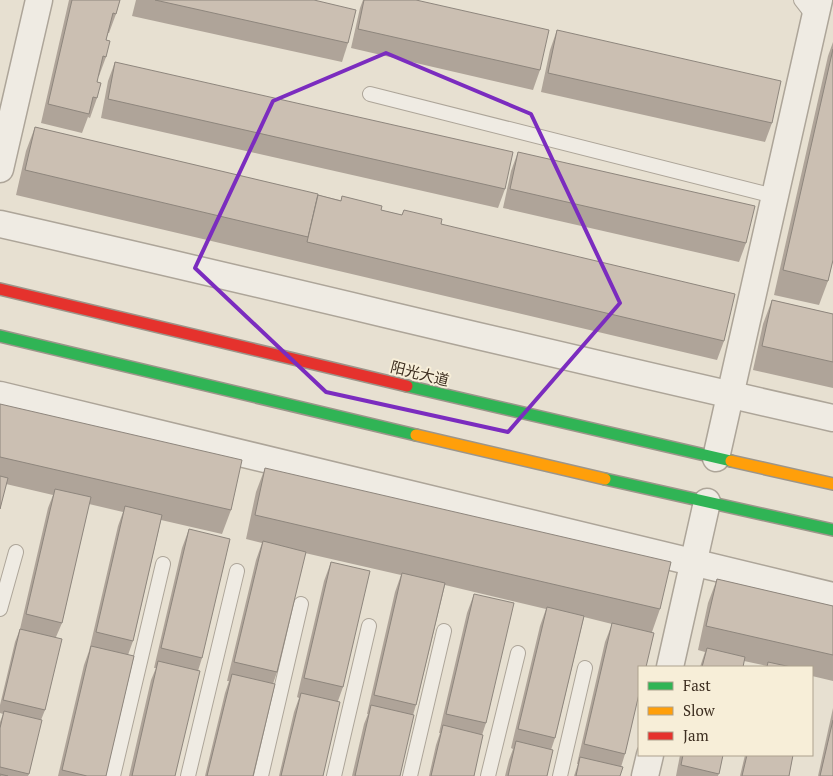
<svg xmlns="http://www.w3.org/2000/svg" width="833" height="776" viewBox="0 0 833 776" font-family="'PT Serif','Noto Sans SC',serif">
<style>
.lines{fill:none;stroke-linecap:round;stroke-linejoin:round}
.lane-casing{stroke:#ada599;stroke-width:16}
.street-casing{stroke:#ada599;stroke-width:29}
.fast-casing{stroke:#9c958a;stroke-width:14}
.slow-casing{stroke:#9c958a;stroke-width:14}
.jam-casing{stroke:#9c958a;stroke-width:14}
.lane{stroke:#efebe3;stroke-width:14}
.street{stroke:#efebe3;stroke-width:26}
.fast{stroke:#30b455;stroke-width:11}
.slow{stroke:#ff9f0a;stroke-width:11}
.jam{stroke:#e5322d;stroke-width:11}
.wall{fill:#afa499}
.building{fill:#cbbfb2;stroke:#8e867d}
.marked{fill:none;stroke:#7b2cbf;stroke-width:4;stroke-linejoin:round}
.labels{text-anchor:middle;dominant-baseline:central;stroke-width:4;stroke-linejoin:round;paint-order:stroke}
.street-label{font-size:15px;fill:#3d2e20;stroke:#f7eed8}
</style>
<rect width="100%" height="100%" fill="#e7e0d1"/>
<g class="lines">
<defs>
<g id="lane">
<path d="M 801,0 L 815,18"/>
<path d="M 370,94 L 774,196"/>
<path d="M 0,609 L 16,552"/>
<path d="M 113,776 L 163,564"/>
<path d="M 188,776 L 237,571"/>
<path d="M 261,776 L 301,604"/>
<path d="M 334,776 L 369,626"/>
<path d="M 410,776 L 444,631"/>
<path d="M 488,776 L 518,653"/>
<path d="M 560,776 L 585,668"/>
</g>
<g id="street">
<path d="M 0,169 L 39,0"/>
<path d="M 0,224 C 278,287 555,356 833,418"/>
<path d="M 0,395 L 833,596"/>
<path d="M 716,458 L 819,0"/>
<path d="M 670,667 L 707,502"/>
<path d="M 645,776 L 650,755"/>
</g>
<g id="fast">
<path d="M 0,336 L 416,435"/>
<path d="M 407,386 L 731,461"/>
<path d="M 605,479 L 833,530"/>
</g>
<g id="slow">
<path d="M 416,435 L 605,479"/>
<path d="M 731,461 L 833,484"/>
</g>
<path id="jam" d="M 0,289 L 407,386"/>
</defs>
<use href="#lane" class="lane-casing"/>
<use href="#street" class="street-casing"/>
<use href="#fast" class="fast-casing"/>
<use href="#slow" class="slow-casing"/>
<use href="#jam" class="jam-casing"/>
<use href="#lane" class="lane"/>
<use href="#street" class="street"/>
<use href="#fast" class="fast"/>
<use href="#slow" class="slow"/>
<use href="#jam" class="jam"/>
</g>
<g class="wall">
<path d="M 69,0 L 120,0 L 116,14 L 109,33 L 108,33 L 106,40 L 106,57 L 99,76 L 98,76 L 97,82 L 97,98 L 90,118 L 88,117 L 82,133 L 41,123 Z"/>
<path d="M 136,0 L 314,0 L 348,43 L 342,62 L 132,16 Z"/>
<path d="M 363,0 L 416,0 L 540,70 L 533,90 L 351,48 L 360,8 Z"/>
<path d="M 557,30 L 772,123 L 765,142 L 541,92 L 550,50 Z"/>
<path d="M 833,42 L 833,260 L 828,281 L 819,305 L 774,295 L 828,56 Z"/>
<path d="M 115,62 L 505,189 L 498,208 L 101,118 L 108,81 Z"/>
<path d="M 35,127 L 402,215 L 404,210 L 441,224 L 724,341 L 717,360 L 16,195 L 26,151 Z"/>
<path d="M 518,152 L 746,243 L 739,262 L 503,208 L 511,171 Z"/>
<path d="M 772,300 L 833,314 L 833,388 L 753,370 L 763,324 Z"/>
<path d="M 0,404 L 231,510 L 222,534 L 161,520 L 133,641 L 128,655 L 106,776 L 58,776 L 84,665 L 89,651 L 118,526 L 123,512 L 89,504 L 62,623 L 56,637 L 45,710 L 41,720 L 29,774 L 28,776 L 0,776 L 0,722 L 3,714 L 0,713 L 0,705 L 15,642 L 20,629 L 48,508 L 53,495 L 6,484 L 0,509 Z"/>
<path d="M 265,468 L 660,609 L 652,632 L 625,754 L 621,767 L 620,776 L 574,776 L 578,764 L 577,764 L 605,642 L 612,624 L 584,617 L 555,738 L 551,750 L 547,776 L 505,776 L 509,760 L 513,749 L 511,748 L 540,626 L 546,609 L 445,585 L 416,705 L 413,715 L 400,776 L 352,776 L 364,724 L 368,714 L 367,714 L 395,592 L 401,575 L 305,553 L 277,672 L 273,684 L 253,776 L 205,776 L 225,693 L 229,681 L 227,681 L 256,560 L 262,543 L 246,539 L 256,492 Z"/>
<path d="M 189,529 L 202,658 L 198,671 L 175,776 L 129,776 L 151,680 L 156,668 L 154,668 L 182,548 Z"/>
<path d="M 331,562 L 343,687 L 338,701 L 323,776 L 279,776 L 294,712 L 299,698 L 297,697 L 324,581 Z"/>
<path d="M 717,579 L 833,606 L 833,681 L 812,676 L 812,667 L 766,667 L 767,666 L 744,661 L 743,667 L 700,667 L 705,652 L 698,650 L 708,603 Z"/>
<path d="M 474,594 L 486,723 L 482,735 L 474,776 L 429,776 L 436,745 L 440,733 L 439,733 L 467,613 Z"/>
<path d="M 833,708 L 833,776 L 818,776 Z"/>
<path d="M 680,755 L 723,755 L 718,776 L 676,776 Z"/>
<path d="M 745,755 L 793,755 L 789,776 L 740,776 Z"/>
</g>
<g class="building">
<path d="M 72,0 L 120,0 L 116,14 L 113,13 L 106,40 L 110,41 L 106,57 L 103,56 L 97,82 L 101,83 L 97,98 L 93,97 L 89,114 L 48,104 Z"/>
<path d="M 155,0 L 314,0 L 356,10 L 348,43 Z"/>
<path d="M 364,0 L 416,0 L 549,30 L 540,70 L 358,29 Z"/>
<path d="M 557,30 L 781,81 L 772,123 L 548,73 Z"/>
<path d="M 833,49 L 833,260 L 828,281 L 783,270 Z"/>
<path d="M 115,62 L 513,152 L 505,189 L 108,99 Z"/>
<path d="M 35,127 L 318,194 L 308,237 L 25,170 Z"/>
<path d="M 518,152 L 755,206 L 746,243 L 510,189 Z"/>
<path d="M 318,195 L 341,201 L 342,196 L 382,206 L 381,210 L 402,215 L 404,210 L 442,219 L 441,224 L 735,294 L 724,341 L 307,242 Z"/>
<path d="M 772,300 L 833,314 L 833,362 L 762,346 Z"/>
<path d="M 0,404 L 242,460 L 231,510 L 0,457 Z"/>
<path d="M 265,468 L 671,562 L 660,609 L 255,515 Z"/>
<path d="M 0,476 L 8,478 L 0,509 Z"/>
<path d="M 55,489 L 91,497 L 62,623 L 26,614 Z"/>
<path d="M 125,506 L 162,515 L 133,641 L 96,632 Z"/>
<path d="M 189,529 L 230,539 L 202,658 L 161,648 Z"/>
<path d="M 263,541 L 306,552 L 277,672 L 234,662 Z"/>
<path d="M 331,562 L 370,571 L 343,687 L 304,678 Z"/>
<path d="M 402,573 L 445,583 L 416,705 L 374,695 Z"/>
<path d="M 717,579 L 833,606 L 833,655 L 706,626 Z"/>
<path d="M 474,594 L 514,603 L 486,723 L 446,714 Z"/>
<path d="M 547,607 L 584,616 L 555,738 L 518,729 Z"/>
<path d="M 612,623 L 654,633 L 646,667 L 639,667 L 639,694 L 625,754 L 584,744 Z"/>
<path d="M 20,629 L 62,639 L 45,710 L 3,700 Z"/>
<path d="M 91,646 L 134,656 L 106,776 L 87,776 L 62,770 Z"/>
<path d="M 707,648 L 745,657 L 743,667 L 702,667 Z"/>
<path d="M 158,661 L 200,671 L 175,776 L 132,776 Z"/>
<path d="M 768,662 L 791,667 L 767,667 Z"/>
<path d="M 232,674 L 275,684 L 253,776 L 207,776 Z"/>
<path d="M 301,693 L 340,702 L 323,776 L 281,776 Z"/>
<path d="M 371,705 L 414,715 L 400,776 L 355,776 Z"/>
<path d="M 4,711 L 42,720 L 29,774 L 0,767 L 0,728 Z"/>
<path d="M 833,720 L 833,776 L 820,776 Z"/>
<path d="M 443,725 L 483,735 L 474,776 L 431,776 Z"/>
<path d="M 516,741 L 553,750 L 547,776 L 508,776 Z"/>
<path d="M 683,755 L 723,755 L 719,774 L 681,765 Z"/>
<path d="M 747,755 L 793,755 L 789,776 L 742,776 Z"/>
<path d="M 580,757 L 623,767 L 620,776 L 576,776 Z"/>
<path d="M 0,774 L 8,776 L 0,776 Z"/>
</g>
<path class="marked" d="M 386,53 L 531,114 L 620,303 L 508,432 L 326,392 L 195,268 L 273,101 Z"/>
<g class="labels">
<g class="street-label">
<text transform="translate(420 373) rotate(14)">阳光大道</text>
</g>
</g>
<rect x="638" y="666" width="175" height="90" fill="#f7eed8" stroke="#ada18e"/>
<rect x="648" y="682" width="25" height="8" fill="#30b455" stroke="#ada18e"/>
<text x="683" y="691" font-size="15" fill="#3d2e20">Fast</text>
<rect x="648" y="707" width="25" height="8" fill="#ff9f0a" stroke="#ada18e"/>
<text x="683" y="716" font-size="15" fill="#3d2e20">Slow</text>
<rect x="648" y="732" width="25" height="8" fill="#e5322d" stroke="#ada18e"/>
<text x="683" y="741" font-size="15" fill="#3d2e20">Jam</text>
</svg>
